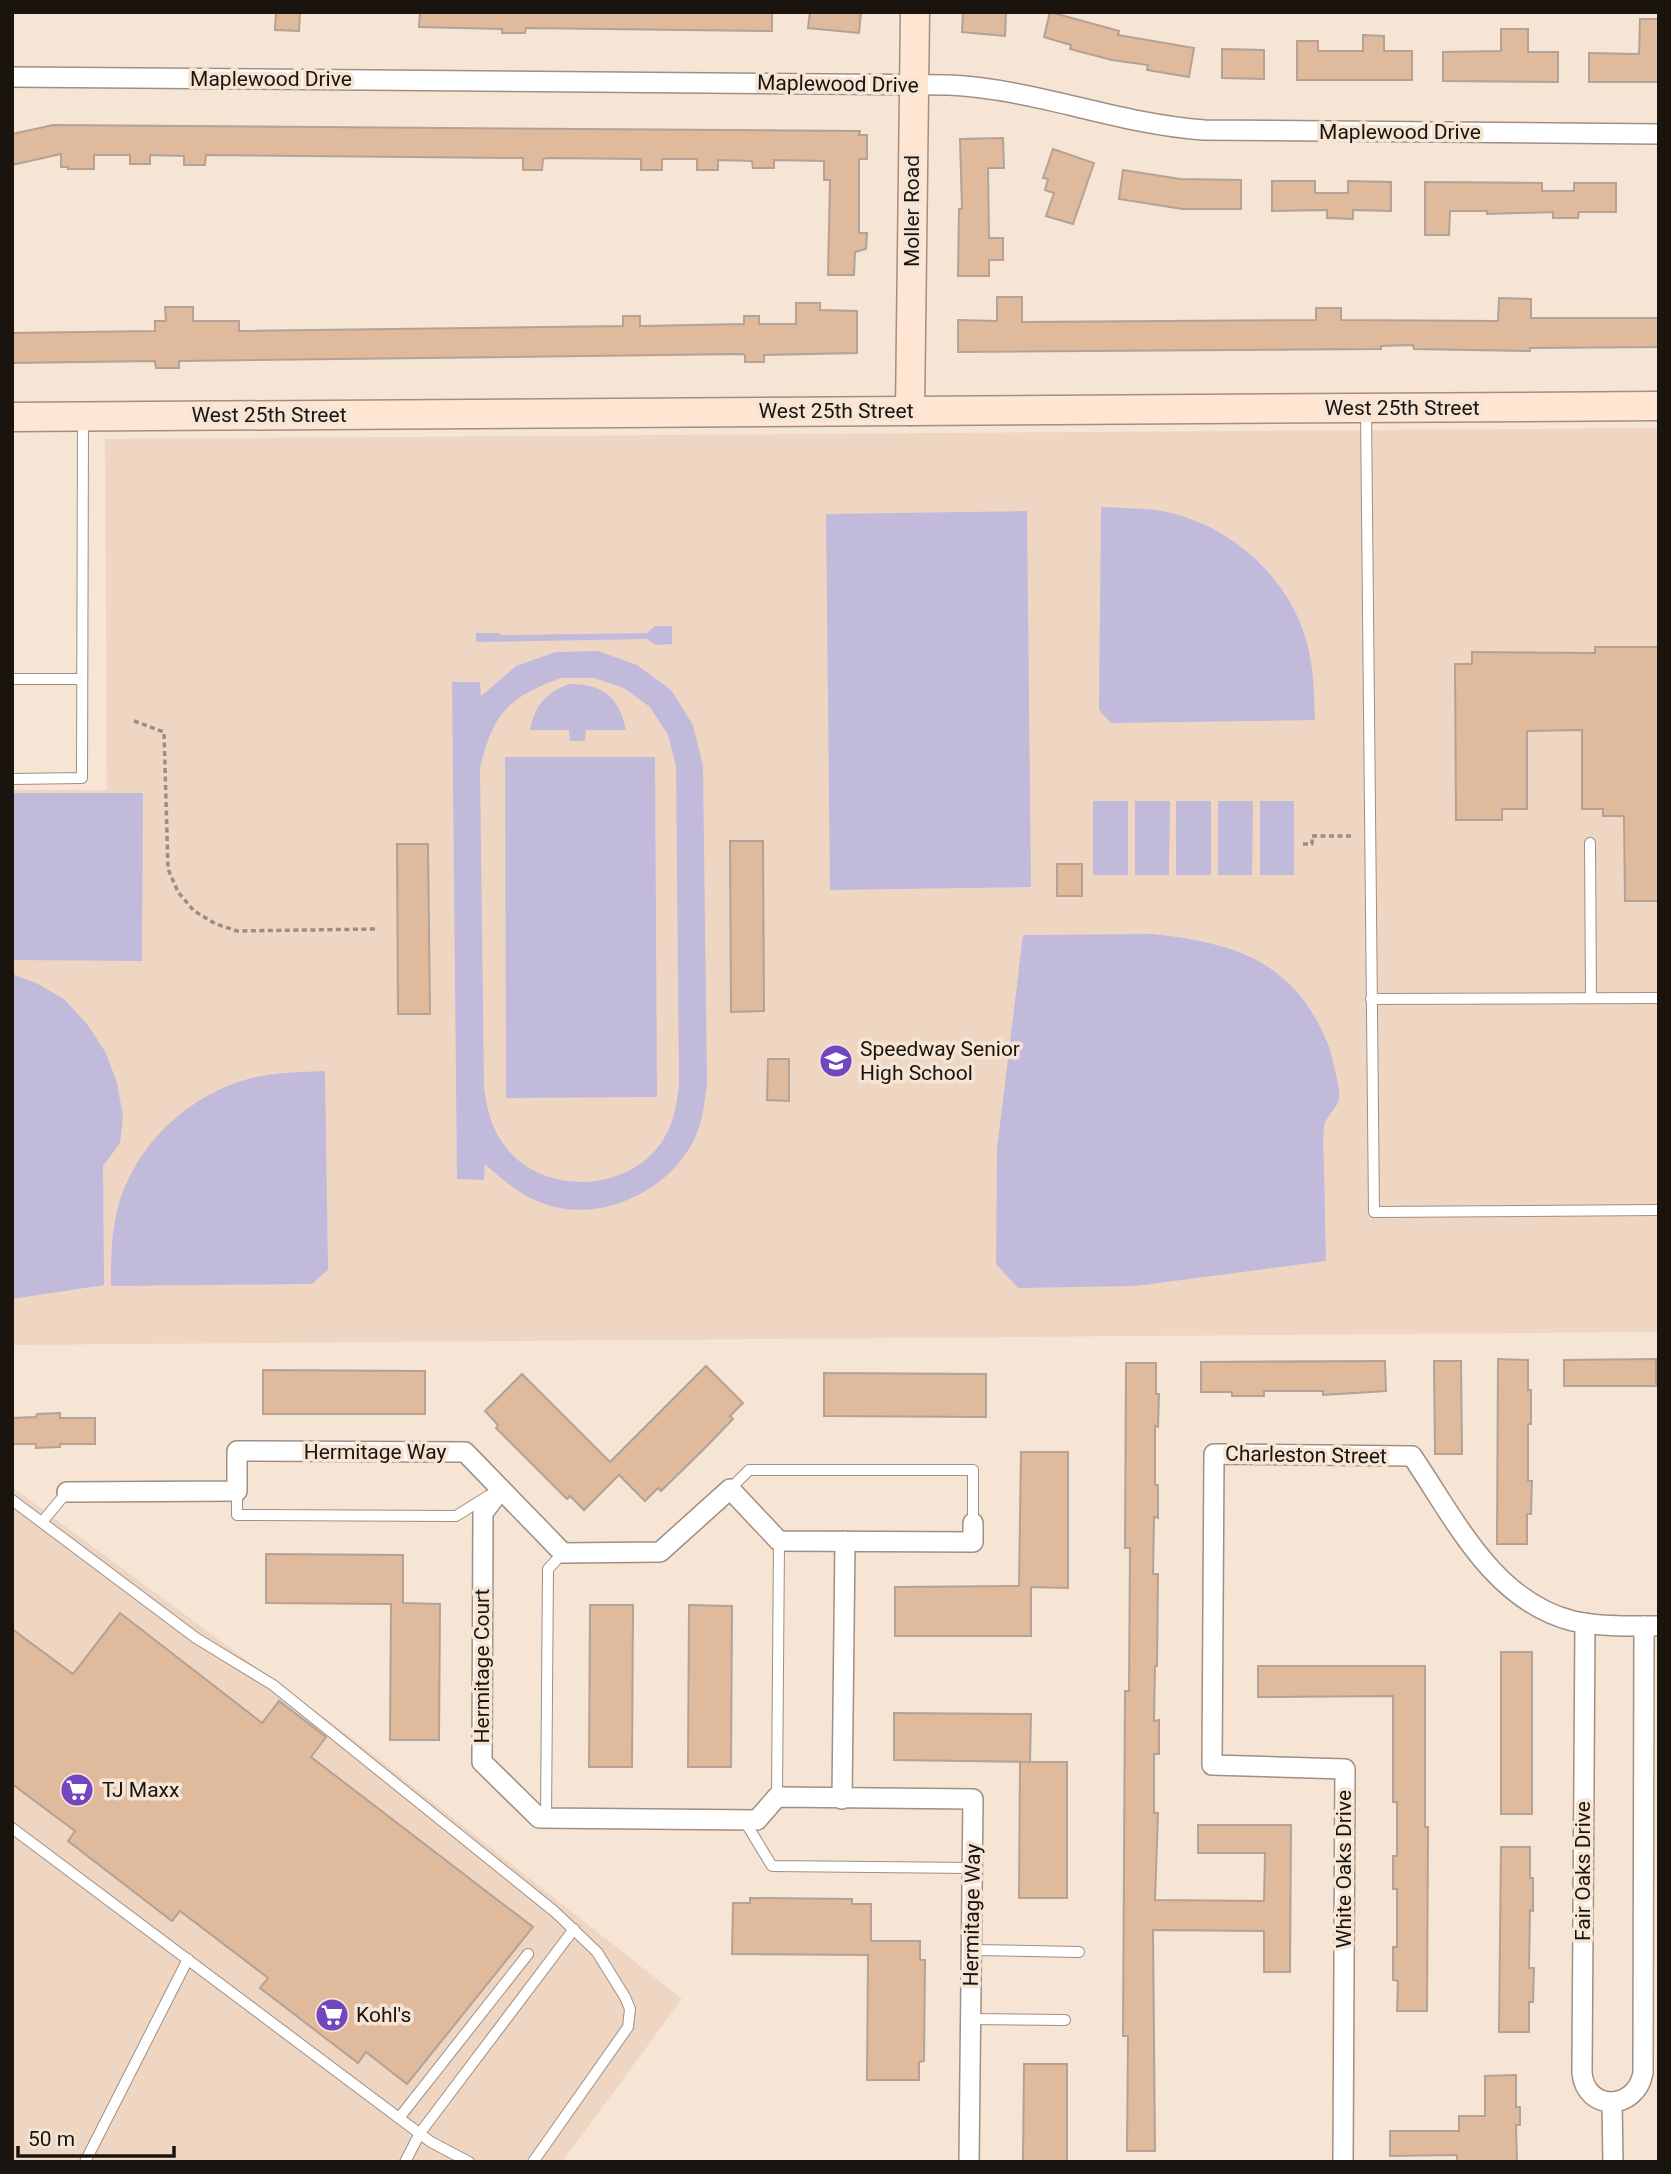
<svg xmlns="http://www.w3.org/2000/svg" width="1671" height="2174" viewBox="0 0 1671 2174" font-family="Roboto,sans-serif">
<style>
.built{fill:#eed6c3}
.green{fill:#c2badb;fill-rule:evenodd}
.building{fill:#dfba9c;stroke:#b3a295;stroke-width:2}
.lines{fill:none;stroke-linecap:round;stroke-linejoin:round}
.lane-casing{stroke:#a08f82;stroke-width:12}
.street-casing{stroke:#a08f82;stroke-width:22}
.secondary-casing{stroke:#a08f82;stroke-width:31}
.path{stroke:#9a8d82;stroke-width:3.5;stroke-dasharray:5 3.5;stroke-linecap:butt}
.lane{stroke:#fff;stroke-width:10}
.street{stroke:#fff;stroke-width:19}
.secondary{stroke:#fee6d2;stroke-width:28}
.labels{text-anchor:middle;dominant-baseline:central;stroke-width:7;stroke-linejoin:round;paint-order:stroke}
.street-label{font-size:21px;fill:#1a140f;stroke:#f6e4d5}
.poi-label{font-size:21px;fill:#1a140f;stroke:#f6e4d5;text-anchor:start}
</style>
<rect width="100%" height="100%" fill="#f6e4d5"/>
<g class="built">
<path d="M 1659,428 L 1659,1332 L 12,1345 L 12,790 L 107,790 L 105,439 Z"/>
<path d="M 12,1487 L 352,1738 L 682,1999 L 562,2162 L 12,2162 Z"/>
</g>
<g class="green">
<path d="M 1101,507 C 1119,508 1137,508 1155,510 C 1223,519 1288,574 1306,640 C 1314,667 1314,693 1315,720 L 1111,723 L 1099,710 Z"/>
<path d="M 1027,511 L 1031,887 L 830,890 L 826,514 Z"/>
<path d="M 655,626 L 672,626 L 672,644 L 656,645 L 647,639 L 476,642 L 476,633 L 500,633 L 501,635 L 647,633 Z"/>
<path d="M 598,651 L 637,665 L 671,690 L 693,725 L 703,766 L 707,1084 C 705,1096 704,1109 701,1121 C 684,1185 604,1227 542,1203 C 519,1194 503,1180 485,1164 L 484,1180 L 457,1179 L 452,682 L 480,682 L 481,696 L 516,666 L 556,652 ZM 561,678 L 594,678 L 624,688 L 650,707 L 668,735 L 676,766 L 679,1084 C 677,1104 674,1122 663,1140 C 628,1195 537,1196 502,1142 C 490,1125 487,1107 484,1087 L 480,768 C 493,714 508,697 561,678 Z"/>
<path d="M 570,684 C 603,684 619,697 626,730 L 586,730 L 585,741 L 570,741 L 569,730 L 530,730 C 535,705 546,692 570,684 Z"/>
<path d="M 505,757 L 655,757 L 657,1097 L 506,1098 Z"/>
<path d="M 12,793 L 143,793 L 142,961 L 12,960 Z"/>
<rect x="1093" y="801" width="35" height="74"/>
<path d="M 1135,801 L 1170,801 L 1169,875 L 1135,875 Z"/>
<rect x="1176" y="801" width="35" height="74"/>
<path d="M 1218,801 L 1253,801 L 1252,875 L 1218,875 Z"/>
<rect x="1260" y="801" width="34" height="74"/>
<path d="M 1152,934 C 1237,943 1296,962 1329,1047 C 1332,1057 1341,1090 1339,1099 C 1337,1109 1325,1117 1324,1127 C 1322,1141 1324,1156 1324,1170 C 1325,1200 1325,1231 1326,1261 L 1136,1286 L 1018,1288 L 996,1264 L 997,1149 L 1023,935 Z"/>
<path d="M 12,974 L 36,983 L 64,999 L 87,1024 L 106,1053 L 117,1083 L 123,1117 L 120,1143 L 103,1166 L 104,1285 L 12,1299 Z"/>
<path d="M 325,1071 L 328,1270 L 312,1284 L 111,1286 C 111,1260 111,1233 118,1207 C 137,1140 194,1090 261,1076 C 282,1072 304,1072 325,1071 Z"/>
</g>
<g class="building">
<path d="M 276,12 L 300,12 L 299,31 L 275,30 Z"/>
<path d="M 420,12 L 772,12 L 772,31 L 526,28 L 525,33 L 502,33 L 502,29 L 419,27 Z"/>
<path d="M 810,12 L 861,12 L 859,33 L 808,28 Z"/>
<path d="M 963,12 L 1006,12 L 1005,36 L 962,32 Z"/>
<path d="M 1050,12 L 1119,31 L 1118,35 L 1194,48 L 1189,77 L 1147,70 L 1148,65 L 1112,60 L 1070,49 L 1071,45 L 1044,37 Z"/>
<path d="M 1640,19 L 1659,19 L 1659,82 L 1589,82 L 1589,53 L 1639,54 Z"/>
<path d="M 1501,29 L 1528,29 L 1528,52 L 1558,52 L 1558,82 L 1443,81 L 1443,52 L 1501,51 Z"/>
<path d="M 1363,35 L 1384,36 L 1384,51 L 1412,51 L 1412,80 L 1297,80 L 1297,41 L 1318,41 L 1318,51 L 1363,51 Z"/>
<path d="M 1222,49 L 1264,50 L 1264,79 L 1222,78 Z"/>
<path d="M 53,125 L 860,131 L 859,135 L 867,135 L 867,159 L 859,159 L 859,233 L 867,233 L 866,249 L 855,252 L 854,275 L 828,275 L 830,180 L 824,180 L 824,161 L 774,160 L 774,168 L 753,168 L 752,161 L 718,160 L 718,170 L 697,170 L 697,159 L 662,159 L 662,170 L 641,170 L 641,159 L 547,158 L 543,159 L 542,170 L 523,170 L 523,158 L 206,155 L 205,165 L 184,165 L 184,156 L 150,155 L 150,164 L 130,164 L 130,155 L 94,155 L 94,169 L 68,169 L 68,167 L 61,167 L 61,154 L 12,165 L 12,134 Z"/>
<path d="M 1003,138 L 1004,168 L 988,168 L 989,238 L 1003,238 L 1003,260 L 989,260 L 989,276 L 958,276 L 959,209 L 962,209 L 960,139 Z"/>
<path d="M 1053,149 L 1094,163 L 1073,224 L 1046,216 L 1054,193 L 1045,190 L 1048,179 L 1043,178 Z"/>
<path d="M 1123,170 L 1180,179 L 1241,180 L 1241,209 L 1182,209 L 1119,199 Z"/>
<path d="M 1272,181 L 1315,181 L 1315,193 L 1348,193 L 1348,181 L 1391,182 L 1391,211 L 1353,210 L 1353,219 L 1327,218 L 1327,210 L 1272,211 Z"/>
<path d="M 1425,182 L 1542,183 L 1542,191 L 1574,191 L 1574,183 L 1616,183 L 1616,212 L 1579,212 L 1578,218 L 1553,218 L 1553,212 L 1487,214 L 1487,211 L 1450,211 L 1449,235 L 1425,235 Z"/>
<path d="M 997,297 L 1022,297 L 1022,322 L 1316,320 L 1316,308 L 1341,308 L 1341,320 L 1498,321 L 1499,298 L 1531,299 L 1531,318 L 1659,318 L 1659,347 L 1530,348 L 1530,351 L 1414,349 L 1413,345 L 1381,346 L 1381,349 L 958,352 L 958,320 L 997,321 Z"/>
<path d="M 796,303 L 820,303 L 820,310 L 857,311 L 857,353 L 764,355 L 764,362 L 745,362 L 745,355 L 742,354 L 179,361 L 179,368 L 156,368 L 155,361 L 12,363 L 12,333 L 155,331 L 155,321 L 166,321 L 165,307 L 193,307 L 193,321 L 239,321 L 239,331 L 623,326 L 623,316 L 640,316 L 640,326 L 744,324 L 744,316 L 759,316 L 759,324 L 796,324 Z"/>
<path d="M 1595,647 L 1659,647 L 1659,901 L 1625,901 L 1624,816 L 1603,816 L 1603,809 L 1582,809 L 1582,730 L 1527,731 L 1527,809 L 1502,809 L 1502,820 L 1456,820 L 1455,664 L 1472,664 L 1472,652 L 1595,653 Z"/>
<path d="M 730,841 L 763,841 L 764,1011 L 731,1012 Z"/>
<path d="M 397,844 L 428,844 L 430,1014 L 398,1014 Z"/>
<rect x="1057" y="864" width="25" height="32"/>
<path d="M 768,1059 L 789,1059 L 789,1101 L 767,1100 Z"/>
<path d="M 1498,1359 L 1528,1360 L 1528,1390 L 1531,1390 L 1531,1424 L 1528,1424 L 1528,1481 L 1532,1481 L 1531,1514 L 1527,1514 L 1527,1544 L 1497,1544 Z"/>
<path d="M 1656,1359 L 1656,1386 L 1564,1386 L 1564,1360 Z"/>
<path d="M 1385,1361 L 1386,1391 L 1323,1395 L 1323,1391 L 1264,1391 L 1264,1396 L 1232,1396 L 1232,1392 L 1201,1392 L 1201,1362 Z"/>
<path d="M 1434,1361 L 1461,1361 L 1462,1454 L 1435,1454 Z"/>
<path d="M 1126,1363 L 1156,1363 L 1156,1394 L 1159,1394 L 1158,1427 L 1155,1426 L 1155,1485 L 1158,1485 L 1158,1518 L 1154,1517 L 1153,1574 L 1158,1574 L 1157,1666 L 1155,1666 L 1154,1721 L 1159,1720 L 1159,1754 L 1154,1754 L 1154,1813 L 1158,1813 L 1155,1900 L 1264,1901 L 1265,1853 L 1198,1853 L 1198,1825 L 1291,1825 L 1290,1972 L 1264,1972 L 1264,1931 L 1153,1930 L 1155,2151 L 1127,2151 L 1128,2036 L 1123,2036 L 1125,1691 L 1129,1691 L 1130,1548 L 1125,1548 Z"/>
<path d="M 706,1366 L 743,1403 L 730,1416 L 733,1419 L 706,1447 L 661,1491 L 658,1488 L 645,1501 L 619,1475 L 584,1510 L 570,1496 L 567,1499 L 496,1428 L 498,1425 L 485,1411 L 522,1374 L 610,1462 Z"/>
<path d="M 263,1370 L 425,1371 L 425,1414 L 263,1414 Z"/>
<path d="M 824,1373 L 986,1374 L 986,1417 L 824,1416 Z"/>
<path d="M 60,1413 L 60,1418 L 95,1418 L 95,1444 L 60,1444 L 60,1447 L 36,1448 L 36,1444 L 12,1444 L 12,1418 L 36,1417 L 37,1414 Z"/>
<path d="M 1021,1452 L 1068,1452 L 1068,1588 L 1031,1587 L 1031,1636 L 895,1636 L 895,1587 L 1019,1586 Z"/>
<path d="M 266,1554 L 403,1555 L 403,1603 L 440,1604 L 439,1740 L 390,1740 L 391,1604 L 266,1603 Z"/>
<path d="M 590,1605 L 633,1605 L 632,1767 L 589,1767 Z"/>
<path d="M 689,1605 L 732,1606 L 731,1767 L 688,1767 Z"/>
<path d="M 120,1613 L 262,1723 L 279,1701 L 326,1737 L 311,1757 L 533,1927 L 407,2084 L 366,2052 L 358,2063 L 260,1988 L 268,1978 L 180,1911 L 172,1921 L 68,1841 L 75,1831 L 12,1784 L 12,1629 L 73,1674 Z"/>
<rect x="1501" y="1652" width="31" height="162"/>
<path d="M 1258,1666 L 1425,1666 L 1425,1827 L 1428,1827 L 1427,2011 L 1397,2011 L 1398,1981 L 1393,1980 L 1393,1947 L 1397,1947 L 1397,1889 L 1393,1889 L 1393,1856 L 1397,1856 L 1397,1802 L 1393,1802 L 1393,1696 L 1258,1697 Z"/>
<path d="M 894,1713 L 1031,1714 L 1030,1762 L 894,1760 Z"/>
<path d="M 1020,1762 L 1067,1762 L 1067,1898 L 1019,1898 Z"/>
<path d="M 1501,1847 L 1530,1847 L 1530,1878 L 1533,1878 L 1533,1911 L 1530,1910 L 1529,1968 L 1534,1968 L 1533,2002 L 1529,2002 L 1529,2032 L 1499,2032 Z"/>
<path d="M 750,1898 L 852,1899 L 852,1904 L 871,1904 L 871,1941 L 920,1941 L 920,1960 L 925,1960 L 924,2061 L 919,2062 L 919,2080 L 867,2080 L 868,1955 L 732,1954 L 733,1903 L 750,1903 Z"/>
<path d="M 1024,2064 L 1067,2064 L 1067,2162 L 1023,2162 Z"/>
<path d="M 1516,2075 L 1516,2107 L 1520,2107 L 1520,2125 L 1516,2125 L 1517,2162 L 1457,2162 L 1457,2155 L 1390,2156 L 1390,2131 L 1459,2131 L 1459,2116 L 1485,2116 L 1485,2076 Z"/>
</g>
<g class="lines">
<defs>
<g id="lane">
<path d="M 1366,409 L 1374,1212 L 1659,1210"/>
<path d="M 12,679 L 82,679"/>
<path d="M 12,779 L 82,778 L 83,420"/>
<path d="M 1590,843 L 1591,998"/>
<path d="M 1371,999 L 1659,998"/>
<path d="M 730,1489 L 749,1470 L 973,1470 L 973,1523"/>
<path d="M 237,1491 L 237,1515 L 456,1516 L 488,1496"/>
<path d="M 12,1500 L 196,1638 L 273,1685 L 554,1911 L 597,1952 L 625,1997 L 630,2009 L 628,2027 L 533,2162"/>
<path d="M 42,1522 L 67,1492"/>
<path d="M 777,1797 L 779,1541"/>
<path d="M 546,1818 L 548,1569 L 563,1553"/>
<path d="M 744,1820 L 772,1866 L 972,1868"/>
<path d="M 12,1828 L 431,2142 L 469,2162"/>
<path d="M 972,1950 L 1079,1952"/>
<path d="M 970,2019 L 1065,2020"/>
<path d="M 399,2118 L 528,1954"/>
<path d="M 85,2162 L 188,1959"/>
<path d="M 405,2162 L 420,2133 L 574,1929"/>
</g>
<g id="street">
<path d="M 12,77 L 949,85 C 1036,89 1117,124 1204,130 L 1659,134"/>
<path d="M 501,1489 L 483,1513 L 482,1762 L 539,1818 L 757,1820 L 777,1797 L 973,1799 L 969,2162"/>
<path d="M 67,1492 L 237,1491 L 237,1451 L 465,1452 L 563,1553 L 660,1552 L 730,1489 L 779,1541 L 973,1542 L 973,1523"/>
<path d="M 1585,1623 L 1582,2073 C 1586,2112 1636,2111 1643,2073 L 1644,1626"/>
<path d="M 842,1799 L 845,1541"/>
<path d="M 1612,2102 L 1613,2162"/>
<path d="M 1343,2162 L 1345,1769 L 1212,1765 L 1214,1454 L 1412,1456 C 1455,1519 1493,1601 1573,1621 C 1601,1627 1631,1626 1659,1626"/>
</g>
<g id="secondary">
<path d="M 910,411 L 915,12"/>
<path d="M 12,417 L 1659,406"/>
</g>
</defs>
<use href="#lane" class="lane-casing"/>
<use href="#street" class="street-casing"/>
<use href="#secondary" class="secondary-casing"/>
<g class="path">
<path d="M 134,721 L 164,732 L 168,869 L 178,892 L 194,911 L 216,924 L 237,931 L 377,929"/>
<path d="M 1303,844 L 1312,844 L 1312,836 L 1353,836"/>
</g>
<use href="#lane" class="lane"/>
<use href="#street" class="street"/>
<use href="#secondary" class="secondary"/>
</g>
<defs>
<symbol id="school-disc" viewBox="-11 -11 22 22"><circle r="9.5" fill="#7246be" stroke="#f6e4d5"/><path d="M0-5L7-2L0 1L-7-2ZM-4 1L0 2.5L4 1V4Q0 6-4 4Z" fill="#fff"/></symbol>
<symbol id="supermarket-disc" viewBox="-11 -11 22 22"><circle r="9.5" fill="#7246be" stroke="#f6e4d5"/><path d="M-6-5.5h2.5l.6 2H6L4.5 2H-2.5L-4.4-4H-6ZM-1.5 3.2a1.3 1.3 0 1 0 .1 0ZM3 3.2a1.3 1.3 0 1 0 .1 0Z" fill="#fff"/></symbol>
</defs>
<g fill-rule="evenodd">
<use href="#school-disc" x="817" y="1042" width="38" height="38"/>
<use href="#supermarket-disc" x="58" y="1771" width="38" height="38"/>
<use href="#supermarket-disc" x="313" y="1996" width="38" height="38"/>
</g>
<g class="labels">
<g class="street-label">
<text x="271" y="79">Maplewood Drive</text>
<text transform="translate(838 84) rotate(1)">Maplewood Drive</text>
<text x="1400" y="132">Maplewood Drive</text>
<text transform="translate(912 211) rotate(-90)">Moller Road</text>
<text x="1402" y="408">West 25th Street</text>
<text x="836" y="411">West 25th Street</text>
<text x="269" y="415">West 25th Street</text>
<text x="375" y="1452">Hermitage Way</text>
<text transform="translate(1306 1455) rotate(1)">Charleston Street</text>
<text transform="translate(482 1666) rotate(-90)">Hermitage Court</text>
<text transform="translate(1344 1869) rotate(-90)">White Oaks Drive</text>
<text transform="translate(1583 1871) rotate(-90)">Fair Oaks Drive</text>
<text transform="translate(972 1915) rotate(-89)">Hermitage Way</text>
</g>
<g class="poi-label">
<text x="860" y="1049">Speedway Senior<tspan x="860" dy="24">High School</tspan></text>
<text x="102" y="1790">TJ Maxx</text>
<text x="356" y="2015">Kohl's</text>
</g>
</g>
<rect width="1671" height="2174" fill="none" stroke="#1a140f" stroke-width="28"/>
<path d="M18 2146v10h156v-10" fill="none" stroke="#1a140f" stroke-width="3.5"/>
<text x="28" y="2146" font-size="21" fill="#1a140f" stroke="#f6e4d5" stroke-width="5" paint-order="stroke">50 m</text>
</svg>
